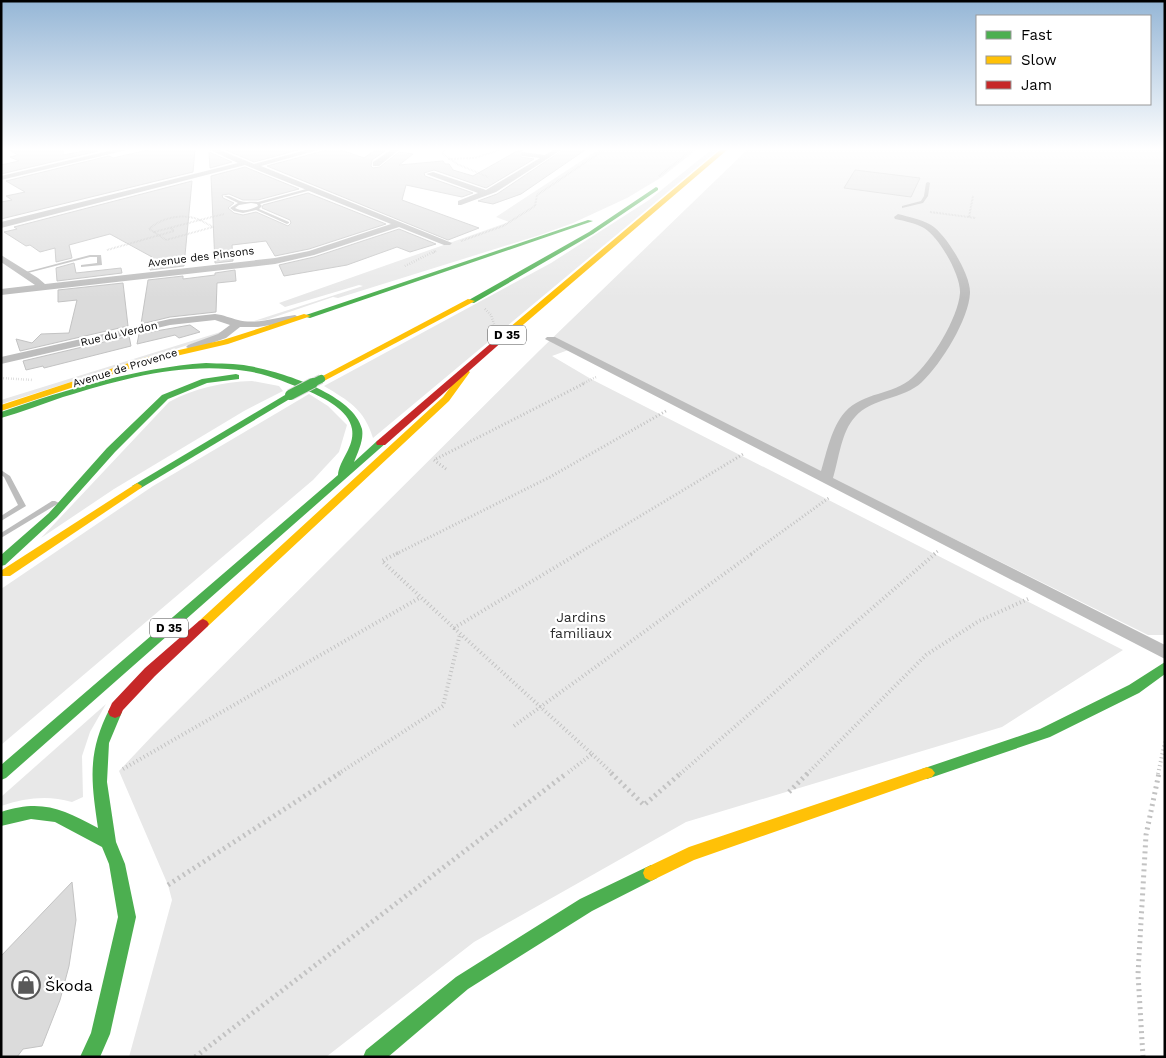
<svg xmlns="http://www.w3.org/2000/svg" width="1166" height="1058" viewBox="0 0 1166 1058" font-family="'Work Sans',sans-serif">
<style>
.green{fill:#e8e8e8}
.building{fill:#dbdbdb;stroke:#c3c3c3}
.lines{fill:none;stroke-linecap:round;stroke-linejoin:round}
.path-far4{stroke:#c2c2c2;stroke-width:2;stroke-dasharray:0.5 1;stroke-linecap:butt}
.path-far3{stroke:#c2c2c2;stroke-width:2.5;stroke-dasharray:0.5 2;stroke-linecap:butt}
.path-far2{stroke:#c2c2c2;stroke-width:3;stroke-dasharray:1 2.5;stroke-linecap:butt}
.path-far1{stroke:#c2c2c2;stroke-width:4;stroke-dasharray:1 3;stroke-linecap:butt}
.path{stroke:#c2c2c2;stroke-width:5;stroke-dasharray:2 4;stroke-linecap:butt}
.lane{fill:#bdbdbd;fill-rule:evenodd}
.street{fill:#bdbdbd;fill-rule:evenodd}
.fast{fill:#4caf50;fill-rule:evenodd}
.slow{fill:#ffc107;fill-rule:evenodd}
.jam{fill:#c62828;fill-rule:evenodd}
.fast-bridge-far1-casing{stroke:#dbdbdb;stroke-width:10;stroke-linecap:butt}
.fast-bridge-casing{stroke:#dbdbdb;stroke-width:12;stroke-linecap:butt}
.fast-bridge-far1{stroke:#4caf50;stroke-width:8}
.fast-bridge{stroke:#4caf50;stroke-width:10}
.labels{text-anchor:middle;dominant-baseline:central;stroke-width:4.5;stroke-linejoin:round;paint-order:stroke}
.far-street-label{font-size:11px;fill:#000;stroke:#fff}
.shield{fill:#fff;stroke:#4c4c4c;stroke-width:1}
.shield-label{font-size:12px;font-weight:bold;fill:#000}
.park-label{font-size:14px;fill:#2c2c2c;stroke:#fff}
.near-poi-label{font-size:16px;fill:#000;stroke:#fff;text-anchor:start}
</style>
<rect width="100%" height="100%" fill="#fff"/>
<g class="green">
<path d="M 598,150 L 696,150 L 662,177 L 627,198 L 573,223 L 540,235 L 338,298 L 333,297 L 266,320 L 254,321 L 363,286 L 359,285 L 285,307 L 279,303 L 509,222 L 496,217 Z"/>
<path d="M 711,150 L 718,150 L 373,438 C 364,409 349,401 324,386 L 551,263 L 649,200 Z"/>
<path d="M 747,150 L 1165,150 L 1165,635 L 1148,635 L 571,349 L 552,356 L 591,379 L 1123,650 L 1002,727 L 686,822 L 474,942 L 326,1057 L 129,1057 L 172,900 L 168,885 L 119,771 L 154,734 L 540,350 Z"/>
<path d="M 227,330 L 223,334 L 1,404 L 1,400 Z"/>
<path d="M 252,381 L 279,386 L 283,391 L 244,411 L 114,489 L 41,538 L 169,402 C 195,388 222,382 252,381 Z"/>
<path d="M 309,394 L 328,406 L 347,425 L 339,452 L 313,480 L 1,745 L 1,589 L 153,486 Z"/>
<path d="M 106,704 L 90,732 L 82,756 L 83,797 L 72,802 C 47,795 26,798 1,806 L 1,797 Z"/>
</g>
<g class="building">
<path d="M 9,150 L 63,150 L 63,155 L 84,151 L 98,151 L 1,174 L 1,165 L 19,161 L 10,157 L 18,155 Z"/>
<path d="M 148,150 L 195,150 L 193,172 L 1,219 L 1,202 L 12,200 L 6,196 L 25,192 L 6,181 L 109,156 L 113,158 Z"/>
<path d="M 226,150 L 298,150 L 254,162 Z"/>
<path d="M 327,150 L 341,150 L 364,158 L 374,151 L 385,151 L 372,160 L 371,166 L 373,168 L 380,167 L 399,152 L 413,154 L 399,165 L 443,161 L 445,164 L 449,164 L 453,170 L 473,176 L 519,150 L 522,150 L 521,157 L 534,159 L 486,188 L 434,170 L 424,173 L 425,176 L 473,193 L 462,197 L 406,185 L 402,200 L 479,228 L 448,240 L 267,166 Z"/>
<path d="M 563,150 L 585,150 L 521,194 L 493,204 L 478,201 L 497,194 Z"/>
<path d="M 209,152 L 232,162 L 210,168 Z"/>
<path d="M 245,167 L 299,189 L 258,200 L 243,200 L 229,194 L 222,195 L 223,198 L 234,203 L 228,208 L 234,213 L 243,215 L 256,212 L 288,226 L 291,223 L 290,220 L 262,208 L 263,205 L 308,193 L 386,224 L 309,249 L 275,256 L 266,241 L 232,245 L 233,261 L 215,263 L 211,176 Z"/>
<path d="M 855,170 L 920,178 L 911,197 L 844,188 Z"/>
<path d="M 192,181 L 184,266 L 150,270 L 152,257 L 110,234 L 69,245 L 72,258 L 56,262 L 55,248 L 40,252 L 30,245 L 26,246 L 4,232 L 17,229 L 14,227 Z"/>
<path d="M 399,229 L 436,244 L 410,252 L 397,247 L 347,265 L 284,276 L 279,265 L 314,257 Z"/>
<path d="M 74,263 L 76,273 L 121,268 L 122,273 L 57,281 L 56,268 Z"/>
<path d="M 235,270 L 236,281 L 217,283 L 216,312 L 170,317 L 141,324 L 148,280 L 183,276 L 183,279 L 215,275 L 215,273 Z"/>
<path d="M 123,283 L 128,326 L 20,351 L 16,339 L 32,343 L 41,334 L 69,333 L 77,300 L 58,302 L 58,290 Z"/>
<path d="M 190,325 L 200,332 L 179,338 L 175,335 L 137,344 L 139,334 Z"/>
<path d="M 129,336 L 131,346 L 44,368 L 43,366 L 26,370 L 23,361 Z"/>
<path d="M 72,882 L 76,920 L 69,966 L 60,1000 L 42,1046 L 23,1049 L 17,1057 L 1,1057 L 1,956 Z"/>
</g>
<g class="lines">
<g class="path-far4">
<path d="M 444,150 L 442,153 L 457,164 L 488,177"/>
<path d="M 448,159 L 474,158 L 501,150"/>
<path d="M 659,176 L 692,150"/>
<path d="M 930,212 L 976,218"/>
<path d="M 969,217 L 973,196"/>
<path d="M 200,220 L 224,214"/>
<path d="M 154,232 L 166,240 L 213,227 L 200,220"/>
<path d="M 154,232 L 149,229 C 162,217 184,213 200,220"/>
<path d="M 154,232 L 200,220"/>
<path d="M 461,241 L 503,226 L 535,206 L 537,195 L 604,150"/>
<path d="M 107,250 L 174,231 L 171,228"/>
<path d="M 433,253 L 436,251"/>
</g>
<g class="path-far3">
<path d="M 405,266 L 435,251"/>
<path d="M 485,309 L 491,315 L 494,324"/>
<path d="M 1,378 L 33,380"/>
<path d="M 582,384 L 596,377"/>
</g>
<g class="path-far2">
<path d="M 446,469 L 434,460 L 585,383"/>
<path d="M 396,554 L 550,477 L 666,411"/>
<path d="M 577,554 L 745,453"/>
<path d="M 751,554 L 830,497"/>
<path d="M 934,554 L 938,551"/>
</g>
<g class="path-far1">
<path d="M 398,553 L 382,561 L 454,628 L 579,553"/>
<path d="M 454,628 L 592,754 L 566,774"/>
<path d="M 514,726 L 753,553"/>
<path d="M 592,754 L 613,774"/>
<path d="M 123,769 L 421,597"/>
<path d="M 338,774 L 443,706 L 460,634"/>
<path d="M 680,774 L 936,553"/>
<path d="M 807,774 L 926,655 L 979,621 L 1028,599"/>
<path d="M 1158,774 L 1165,742"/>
</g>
<g class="path">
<path d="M 611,773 L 644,805 L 681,773"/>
<path d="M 789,792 L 808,773"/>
<path d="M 168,885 L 340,773"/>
<path d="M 195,1057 L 567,773"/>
<path d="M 1143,1057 L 1138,974 L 1146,835 L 1159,773"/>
</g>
<g class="lane">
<path d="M 928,182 L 930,183 L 928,196 L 923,203 L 902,208 L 902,206 L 921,201 L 924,196 L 926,183 Z"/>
<path d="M 310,188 L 311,188 L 311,190 L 260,204 L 262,206 L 259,209 L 289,222 L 289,223 L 287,224 L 256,210 L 243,213 L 234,211 L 230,208 L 238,203 L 224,196 C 230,195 234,199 240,201 C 246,203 252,201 258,202 ZM 251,203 L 257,204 L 258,206 C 250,210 243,212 235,208 L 239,205 Z"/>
<path d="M 90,255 L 101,255 L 102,265 L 81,267 L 81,265 L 97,263 L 97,257 L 90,257 L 24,274 L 22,273 Z"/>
<path d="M 1,470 L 10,476 L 26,506 L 1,521 L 1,516 L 18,505 L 4,477 L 1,475 Z"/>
<path d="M 52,501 L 55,501 L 59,503 L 1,538 L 1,533 Z"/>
</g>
<g class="street">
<path d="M 113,150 L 127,150 L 1,180 L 1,176 Z"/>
<path d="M 210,150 L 220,150 L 254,164 L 306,150 L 318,150 L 261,166 L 452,243 L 450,245 L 444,245 L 399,227 L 314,255 L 275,264 L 1,295 L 1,289 L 35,285 L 1,262 L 1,255 L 38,278 L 45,284 L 275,258 L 309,251 L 391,224 L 245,165 L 1,228 L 1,222 L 238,163 Z"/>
<path d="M 391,150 L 399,150 L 379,166 L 373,166 L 373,162 Z"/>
<path d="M 553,150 L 561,150 L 496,192 L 461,205 L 458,205 L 458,201 L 478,193 L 426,174 L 433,172 L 486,190 L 540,158 L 522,156 L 522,152 L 545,155 Z"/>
<path d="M 898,214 C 909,217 921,219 931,225 C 946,234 971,275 970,293 C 969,319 941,364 922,382 C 903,400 872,397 855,417 C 841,432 839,459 833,478 L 1165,645 L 1165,659 L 545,339 L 547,337 L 555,337 L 821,471 C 827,452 831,428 845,412 C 863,392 893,395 912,378 C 932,361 958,318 960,293 C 961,275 939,237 924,228 C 915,223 905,221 895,219 L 894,217 Z"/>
<path d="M 215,314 C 224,315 230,318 238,320 C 255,325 279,317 295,315 L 300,318 L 295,321 L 258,327 L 240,327 L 226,338 L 192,350 L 186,347 L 188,345 L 218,334 L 230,325 L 215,320 L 170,325 L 1,364 L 1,357 L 170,319 Z"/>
</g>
<g class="fast">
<path d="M 656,187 L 658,188 L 658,190 L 593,234 L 474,303 L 467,301 L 589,232 Z"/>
<path d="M 588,220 L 593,221 L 310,318 L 303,316 Z"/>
<path d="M 206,363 C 220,364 235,363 249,366 C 279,371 354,394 362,429 C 364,440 358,452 354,462 L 377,441 L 381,440 L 386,443 L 6,778 L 1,780 L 1,765 L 338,475 C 339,460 355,447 352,429 C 349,410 324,398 308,391 C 288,383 267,374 246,371 C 184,361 121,379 63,397 C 42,404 22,412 1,418 L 1,412 C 69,389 135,368 206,363 Z"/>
<path d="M 236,374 L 239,375 L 239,379 L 207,383 L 168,399 L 115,452 L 57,517 L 5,565 L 1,566 L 1,555 L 49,513 L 107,448 L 162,395 L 202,379 Z"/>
<path d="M 290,392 L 295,395 L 293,397 L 141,488 L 137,489 L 132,486 Z"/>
<path d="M 1165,662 L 1165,674 L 1139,693 L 1050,737 L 927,779 L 922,777 L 919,773 L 922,769 L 1040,729 L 1129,685 Z"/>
<path d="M 115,706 L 120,708 L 122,712 L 109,743 L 107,782 L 116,842 L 125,864 L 136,917 L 110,1034 L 100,1057 L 80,1057 L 91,1033 L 118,917 L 109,864 L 102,847 L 55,822 L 31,819 L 1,826 L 1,812 C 42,799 62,809 98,828 C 91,780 87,753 110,708 Z"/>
<path d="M 651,865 L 657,868 L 659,873 L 657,878 L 592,911 L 468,989 L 388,1057 L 363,1057 L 366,1050 L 456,977 L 580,899 Z"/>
</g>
<g class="slow">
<path d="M 720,150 L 727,150 L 503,342 L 497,342 L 497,338 Z"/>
<path d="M 468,299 L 475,301 L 324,381 L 318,381 L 317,379 Z"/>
<path d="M 304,314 L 311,316 L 228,344 L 150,362 L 1,411 L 1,405 L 144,358 L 223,340 Z"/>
<path d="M 466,369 L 470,372 L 449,401 L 207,627 L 199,627 L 197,624 L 199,621 L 443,397 L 463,370 Z"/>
<path d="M 137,483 L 142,486 L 141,488 L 10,576 L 2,576 L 2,570 Z"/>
<path d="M 927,767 L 932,769 L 935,773 L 932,777 L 694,860 L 651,881 L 645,878 L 643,873 L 645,868 L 689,847 Z"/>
</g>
<g class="jam">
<path d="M 497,338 L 503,338 L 504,340 L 385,445 L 377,445 L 376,443 L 377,441 Z"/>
<path d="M 203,619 L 207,621 L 209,624 L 207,627 L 155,676 L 123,710 L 120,716 L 115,718 L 110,716 L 108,712 L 112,703 L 145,668 L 199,621 Z"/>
</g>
<defs>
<path id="fast-bridge-far1" d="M 311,384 L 321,379"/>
<path id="fast-bridge" d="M 290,395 L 313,383"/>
</defs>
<use href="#fast-bridge-far1" class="fast-bridge-far1-casing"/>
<use href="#fast-bridge" class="fast-bridge-casing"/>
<use href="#fast-bridge-far1" class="fast-bridge-far1"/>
<use href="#fast-bridge" class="fast-bridge"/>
</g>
<linearGradient id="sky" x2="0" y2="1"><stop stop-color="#95b6d6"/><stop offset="0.5" stop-color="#fff"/><stop offset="1" stop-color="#fff" stop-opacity="0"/></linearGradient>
<rect width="1166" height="298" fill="url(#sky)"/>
<defs>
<symbol id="shop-ring" viewBox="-11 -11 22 22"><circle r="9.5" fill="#fff" stroke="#595959" stroke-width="1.5"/><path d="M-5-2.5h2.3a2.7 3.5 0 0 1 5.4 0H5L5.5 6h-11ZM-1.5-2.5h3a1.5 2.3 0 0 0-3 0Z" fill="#595959"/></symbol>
</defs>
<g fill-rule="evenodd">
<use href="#shop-ring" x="10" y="969" width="32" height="32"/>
</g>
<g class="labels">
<g class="far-street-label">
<text transform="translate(201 257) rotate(-7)">Avenue des Pinsons</text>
<text transform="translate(119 334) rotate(-13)">Rue du Verdon</text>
<text transform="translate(125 368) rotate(-17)">Avenue de Provence</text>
</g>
<g class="shield">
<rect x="488" y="325.5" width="38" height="19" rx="4"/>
<rect x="150" y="618.5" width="38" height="19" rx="4"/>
</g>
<g class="shield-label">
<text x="507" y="335">D 35</text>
<text x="169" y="628">D 35</text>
</g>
<g class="park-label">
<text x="581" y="617">Jardins<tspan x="581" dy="16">familiaux</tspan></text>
</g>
<g class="near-poi-label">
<text x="45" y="985">Škoda</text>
</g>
</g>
<rect width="1166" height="1058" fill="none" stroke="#000000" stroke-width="5"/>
<rect x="976" y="15" width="175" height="90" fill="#ffffff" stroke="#999999"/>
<rect x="986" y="31" width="25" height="8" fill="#4caf50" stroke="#999999"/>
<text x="1021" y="40" font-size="15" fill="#000000">Fast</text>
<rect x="986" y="56" width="25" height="8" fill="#ffc107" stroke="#999999"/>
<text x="1021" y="65" font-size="15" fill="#000000">Slow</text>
<rect x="986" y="81" width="25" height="8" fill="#c62828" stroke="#999999"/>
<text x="1021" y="90" font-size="15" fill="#000000">Jam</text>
</svg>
